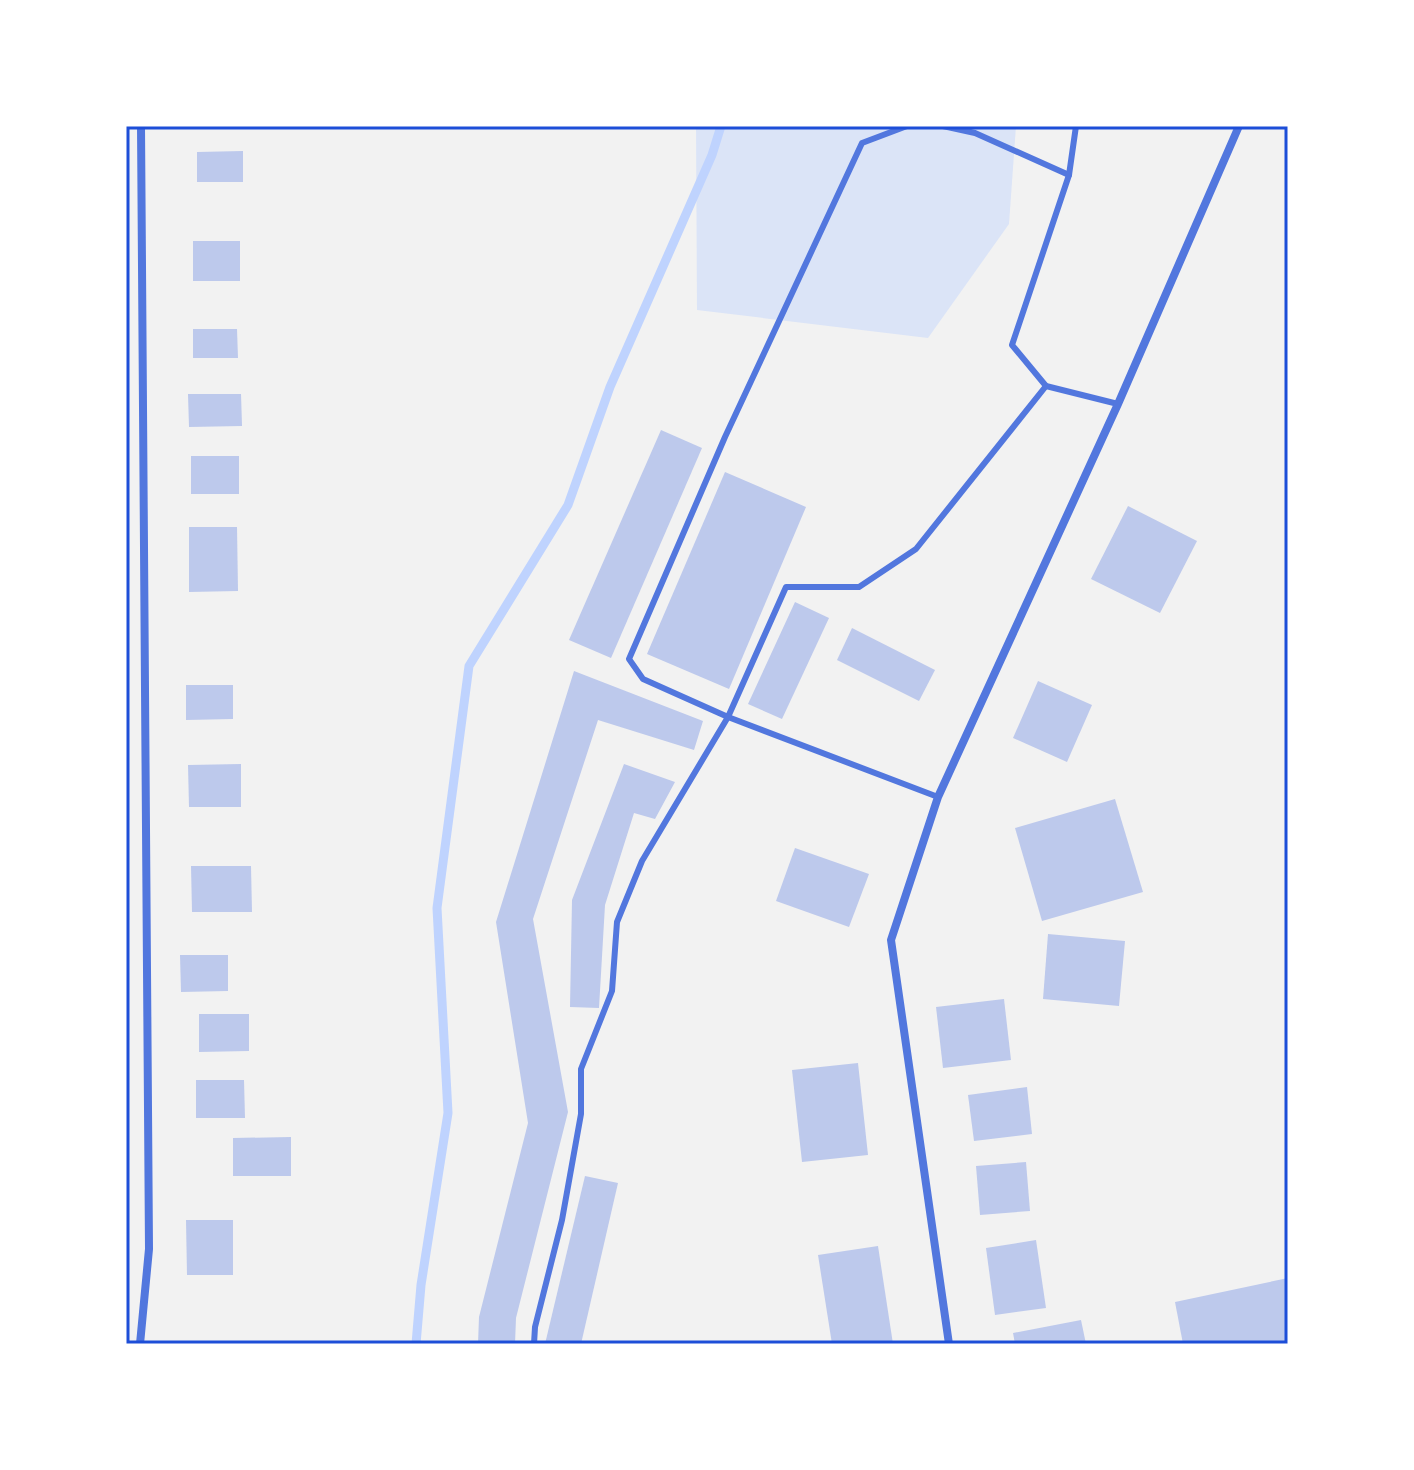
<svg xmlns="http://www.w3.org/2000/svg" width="1414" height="1470" viewBox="0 0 1414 1470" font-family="Raleway,sans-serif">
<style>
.green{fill:#dbe4f7}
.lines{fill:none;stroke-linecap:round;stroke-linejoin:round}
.stream{stroke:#bfd3fe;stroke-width:9}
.building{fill:#bdc9ec}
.service{stroke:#5277de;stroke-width:6}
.minor{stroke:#5277de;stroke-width:8}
.neatline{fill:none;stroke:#1d4ed8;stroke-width:3}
</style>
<rect width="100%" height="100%" fill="#f2f2f2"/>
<path class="green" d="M 696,126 L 1016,126 L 1009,224 L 928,338 L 697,310 Z"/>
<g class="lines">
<path class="stream" d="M 416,1344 L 421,1285 L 448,1113 L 437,908 L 469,666 L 568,505 L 610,387 L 712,155 L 721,126"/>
</g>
<g class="building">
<path d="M 243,151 L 243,182 L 197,182 L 197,152 Z"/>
<rect x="193" y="241" width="47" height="40"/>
<path d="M 193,329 L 237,329 L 238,358 L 193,358 Z"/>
<path d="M 188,394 L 241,394 L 242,426 L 189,427 Z"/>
<path d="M 661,430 L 702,448 L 611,658 L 569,640 Z"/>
<rect x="191" y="456" width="48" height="38"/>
<path d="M 725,472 L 806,507 L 729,689 L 647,654 Z"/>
<path d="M 1128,506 L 1197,541 L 1160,613 L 1091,579 Z"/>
<path d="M 189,527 L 237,527 L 238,591 L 189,592 Z"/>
<path d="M 795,602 L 829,618 L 782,719 L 748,704 Z"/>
<path d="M 852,628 L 935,670 L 919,701 L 837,660 Z"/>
<path d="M 574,671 L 703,721 L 694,750 L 598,720 L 533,919 L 568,1112 L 516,1318 L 515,1344 L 478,1344 L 479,1317 L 528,1123 L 496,922 Z"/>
<path d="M 1038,681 L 1092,705 L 1067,762 L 1013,738 Z"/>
<path d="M 186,685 L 233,685 L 233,719 L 186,720 Z"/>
<path d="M 241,764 L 241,807 L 189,807 L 188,765 Z"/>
<path d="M 624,764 L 675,782 L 655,819 L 634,813 L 605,905 L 599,1008 L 570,1007 L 572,900 Z"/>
<path d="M 1115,799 L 1143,892 L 1042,921 L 1015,828 Z"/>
<path d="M 795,848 L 869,874 L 849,927 L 776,901 Z"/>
<path d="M 191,866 L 251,866 L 252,912 L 192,912 Z"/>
<path d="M 1048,934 L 1125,941 L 1119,1006 L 1043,999 Z"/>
<path d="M 180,955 L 228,955 L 228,991 L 181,992 Z"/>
<path d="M 1004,999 L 1011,1060 L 943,1068 L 936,1007 Z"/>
<path d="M 199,1014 L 249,1014 L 249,1051 L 199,1052 Z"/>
<path d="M 858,1063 L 868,1155 L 802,1162 L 792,1070 Z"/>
<path d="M 196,1080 L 244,1080 L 245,1118 L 196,1118 Z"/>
<path d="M 1027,1087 L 1032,1134 L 974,1141 L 968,1095 Z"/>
<path d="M 291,1137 L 291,1176 L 233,1176 L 233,1138 Z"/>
<path d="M 1026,1162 L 1030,1211 L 980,1215 L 976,1166 Z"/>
<path d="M 585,1176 L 618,1183 L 581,1344 L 545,1344 Z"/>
<path d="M 186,1220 L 233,1220 L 233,1275 L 187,1275 Z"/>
<path d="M 1036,1240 L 1046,1308 L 995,1315 L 986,1248 Z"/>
<path d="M 878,1246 L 893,1344 L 832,1344 L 818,1255 Z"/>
<path d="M 1288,1278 L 1288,1344 L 1183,1344 L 1175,1302 Z"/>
<path d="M 1081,1320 L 1086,1344 L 1015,1344 L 1013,1333 Z"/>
</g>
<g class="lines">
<g class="service">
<path d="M 907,126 L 862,143 L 725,437 L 629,659 L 643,679 L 728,717 L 786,587 L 859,587 L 916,549 L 1046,386"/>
<path d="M 943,126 L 975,133 L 1069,175"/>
<path d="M 1076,126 L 1069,175 L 1012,345 L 1046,386 L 1118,404"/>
<path d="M 534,1344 L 535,1327 L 562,1220 L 581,1114 L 581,1069 L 612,991 L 617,922 L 642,861 L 728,717 L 938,797"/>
</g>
<g class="minor">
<path d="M 140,1344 L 149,1249 L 141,126"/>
<path d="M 949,1344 L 891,940 L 938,797 L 1118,404 L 1239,126"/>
</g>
</g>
<rect width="1414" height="1470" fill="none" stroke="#ffffff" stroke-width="256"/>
<rect x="128" y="128" width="1158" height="1214" class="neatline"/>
</svg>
